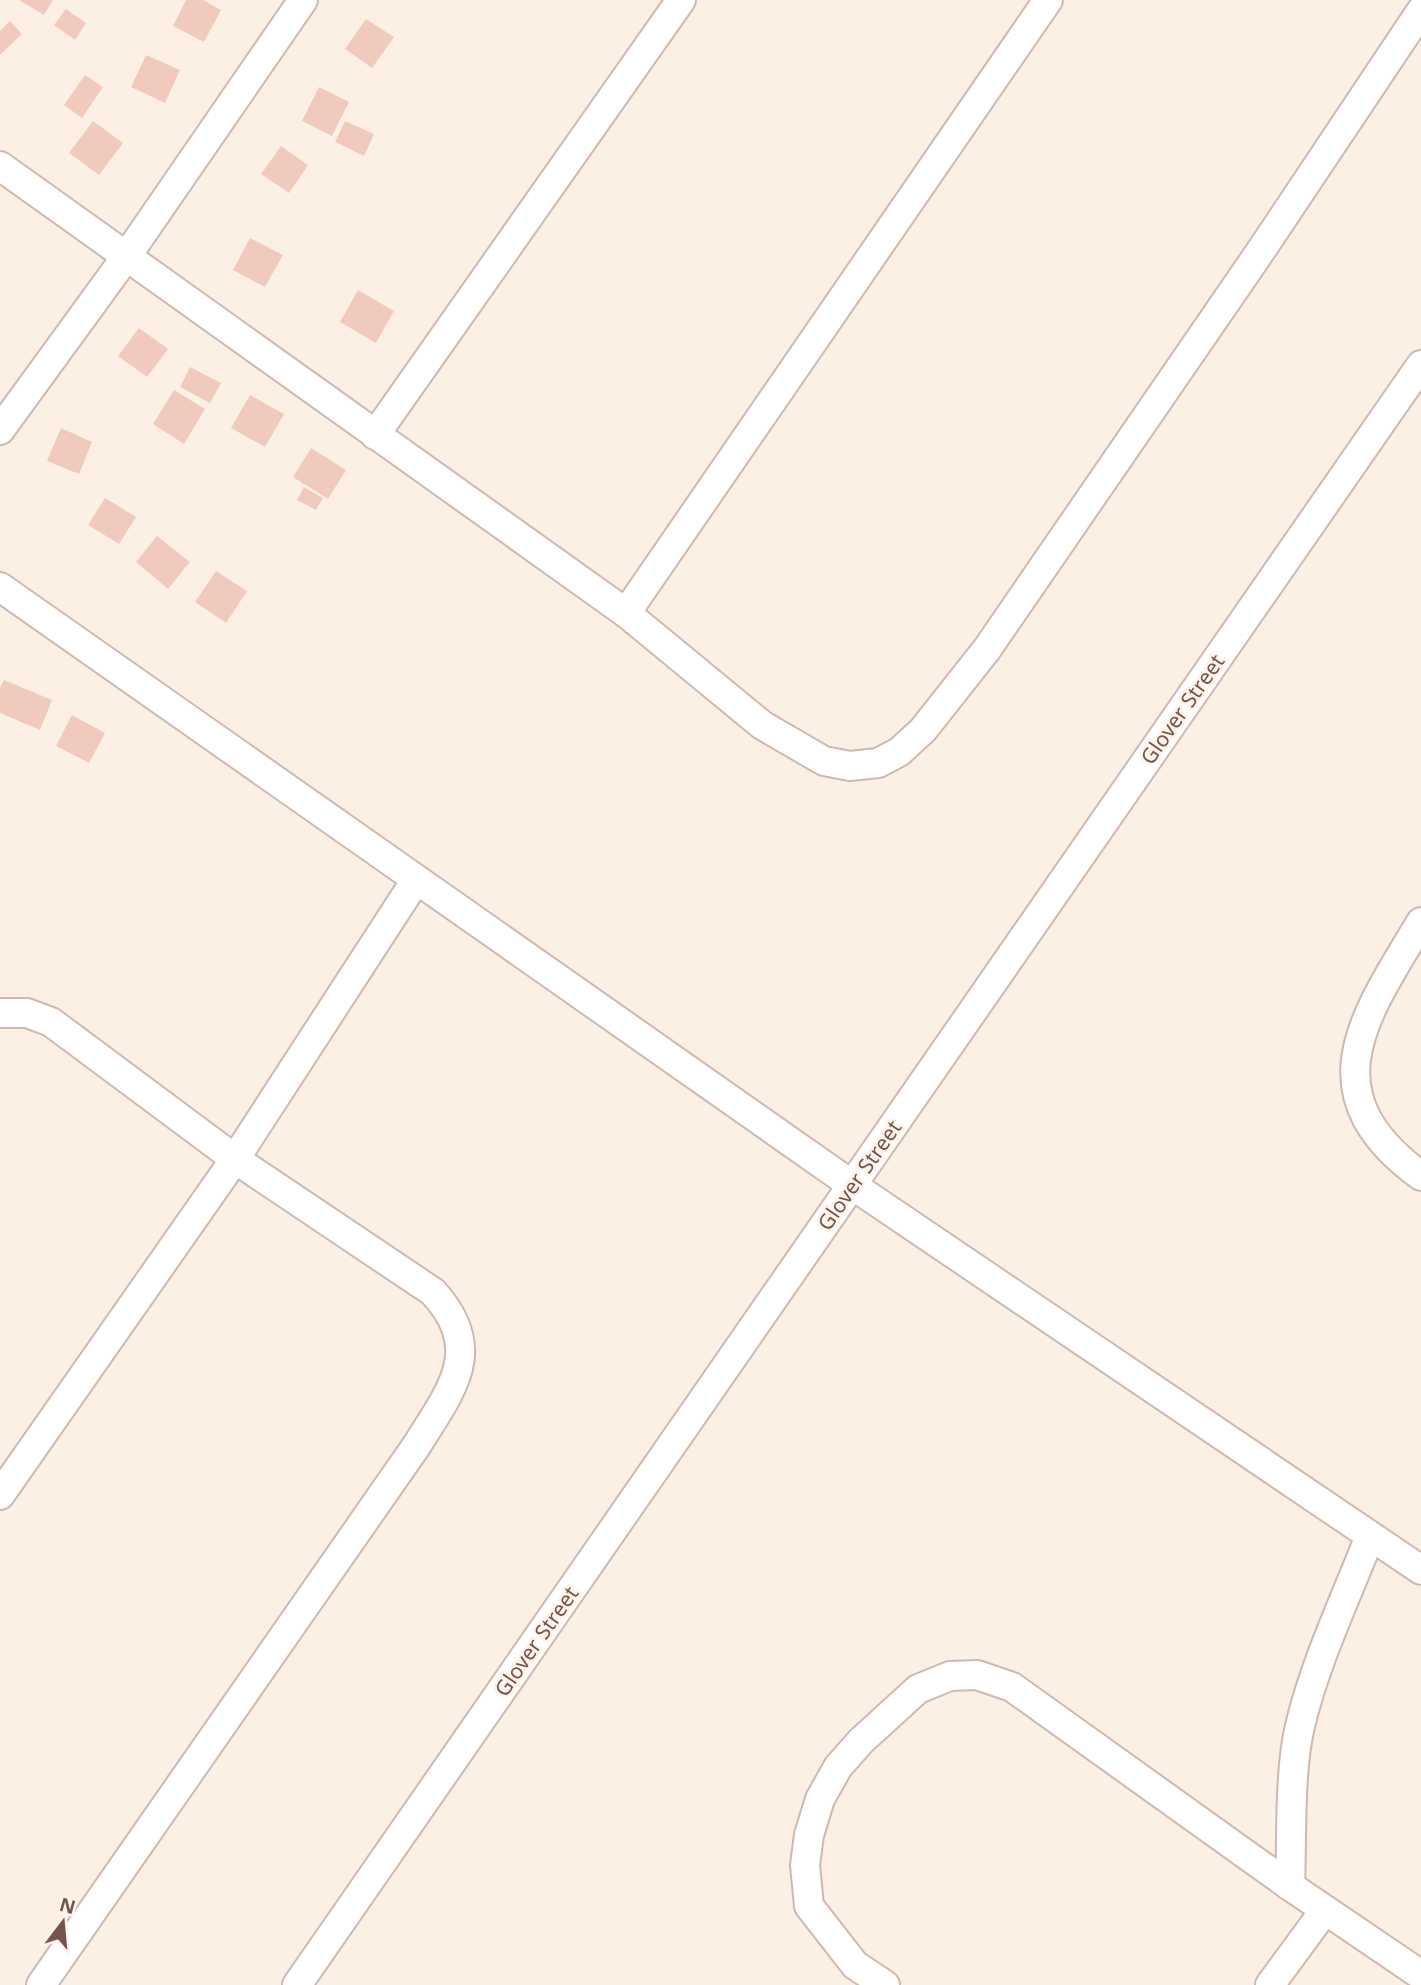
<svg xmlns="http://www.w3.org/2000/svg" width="1421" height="1985" viewBox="0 0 1421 1985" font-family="'Noto Sans',sans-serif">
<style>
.building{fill:#f0cbbd}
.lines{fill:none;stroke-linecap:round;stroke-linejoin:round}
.minor-casing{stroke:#cfb8af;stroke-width:32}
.minor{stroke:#fff;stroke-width:28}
.labels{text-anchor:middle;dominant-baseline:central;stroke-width:6;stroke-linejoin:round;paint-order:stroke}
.street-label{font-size:21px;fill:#74544b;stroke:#fff4eb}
</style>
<rect width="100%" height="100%" fill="#fcf0e5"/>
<g class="building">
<path d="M 19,0 L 53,0 L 44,15 Z"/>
<path d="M 186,0 L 203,0 L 221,10 L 204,42 L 173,26 Z"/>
<path d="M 66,9 L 86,23 L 75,40 L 54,25 Z"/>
<path d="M 366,19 L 394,37 L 372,68 L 345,49 Z"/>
<path d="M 10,21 L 22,34 L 0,55 L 0,31 Z"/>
<path d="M 146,55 L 180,70 L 165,103 L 131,87 Z"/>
<path d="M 85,75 L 103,87 L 82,118 L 64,105 Z"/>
<path d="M 319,87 L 349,102 L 332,136 L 302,121 Z"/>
<path d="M 93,121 L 123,143 L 99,175 L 69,153 Z"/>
<path d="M 345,121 L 374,134 L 364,156 L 335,142 Z"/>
<path d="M 281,146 L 308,165 L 289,193 L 261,174 Z"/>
<path d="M 250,238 L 283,255 L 265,287 L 233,270 Z"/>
<path d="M 358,290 L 394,311 L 376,343 L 340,322 Z"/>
<path d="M 139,328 L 168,349 L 147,377 L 118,356 Z"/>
<path d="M 190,367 L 221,383 L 210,403 L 180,387 Z"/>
<path d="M 174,390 L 205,409 L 184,444 L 153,424 Z"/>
<path d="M 250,395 L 284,414 L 265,447 L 231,428 Z"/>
<path d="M 61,428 L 92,442 L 79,474 L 47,461 Z"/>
<path d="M 311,448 L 346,470 L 328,499 L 293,477 Z"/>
<path d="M 304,487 L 323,498 L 316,510 L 297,500 Z"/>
<path d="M 105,498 L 136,517 L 119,544 L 88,525 Z"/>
<path d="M 157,536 L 190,562 L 168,589 L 136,562 Z"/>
<path d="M 216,571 L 247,591 L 226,623 L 195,602 Z"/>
<path d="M 4,680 L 52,700 L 40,730 L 0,713 L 0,688 Z"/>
<path d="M 72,715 L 105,733 L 89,763 L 56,746 Z"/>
</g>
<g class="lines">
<defs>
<g id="minor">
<path d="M 0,166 L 626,613 L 762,725 L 824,761 L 850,766 L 878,763 L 899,752 L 923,730 L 987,649 L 1262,249 L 1421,11"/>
<path d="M 0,430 L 126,257 L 303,0"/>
<path d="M 375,435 L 681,0"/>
<path d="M 0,587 L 852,1185 L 1421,1570"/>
<path d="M 626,613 L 1048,0"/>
<path d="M 1421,922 C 1364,1017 1307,1093 1421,1176"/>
<path d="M 0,1013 L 27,1013 L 51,1022 L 235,1159 L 433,1292 C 486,1350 451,1390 417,1445 L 41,1985"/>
<path d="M 0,1495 L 235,1159 L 416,880"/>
<path d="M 1290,1886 C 1292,1838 1289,1772 1300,1726 C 1315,1662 1346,1598 1370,1536"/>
<path d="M 297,1985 L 1421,365"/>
<path d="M 885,1985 L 855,1965 L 809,1906 L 805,1865 L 809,1835 L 820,1799 L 838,1767 L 861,1741 L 918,1689 L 950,1676 L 977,1675 L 1012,1687 L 1290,1886 L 1421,1975"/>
<path d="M 1270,1985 L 1325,1910"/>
</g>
</defs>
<use href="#minor" class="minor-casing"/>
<use href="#minor" class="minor"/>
</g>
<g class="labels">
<g class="street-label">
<text transform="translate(1182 709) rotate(-55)">Glover Street</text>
<text transform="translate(859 1175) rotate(-55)">Glover Street</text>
<text transform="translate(536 1641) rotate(-55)">Glover Street</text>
</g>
</g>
<g transform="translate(63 1922) rotate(16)" stroke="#fff4eb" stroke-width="5" paint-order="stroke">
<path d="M0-5L12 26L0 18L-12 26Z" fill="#74544b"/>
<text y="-10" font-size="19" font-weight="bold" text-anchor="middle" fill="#74544b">N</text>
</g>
</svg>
